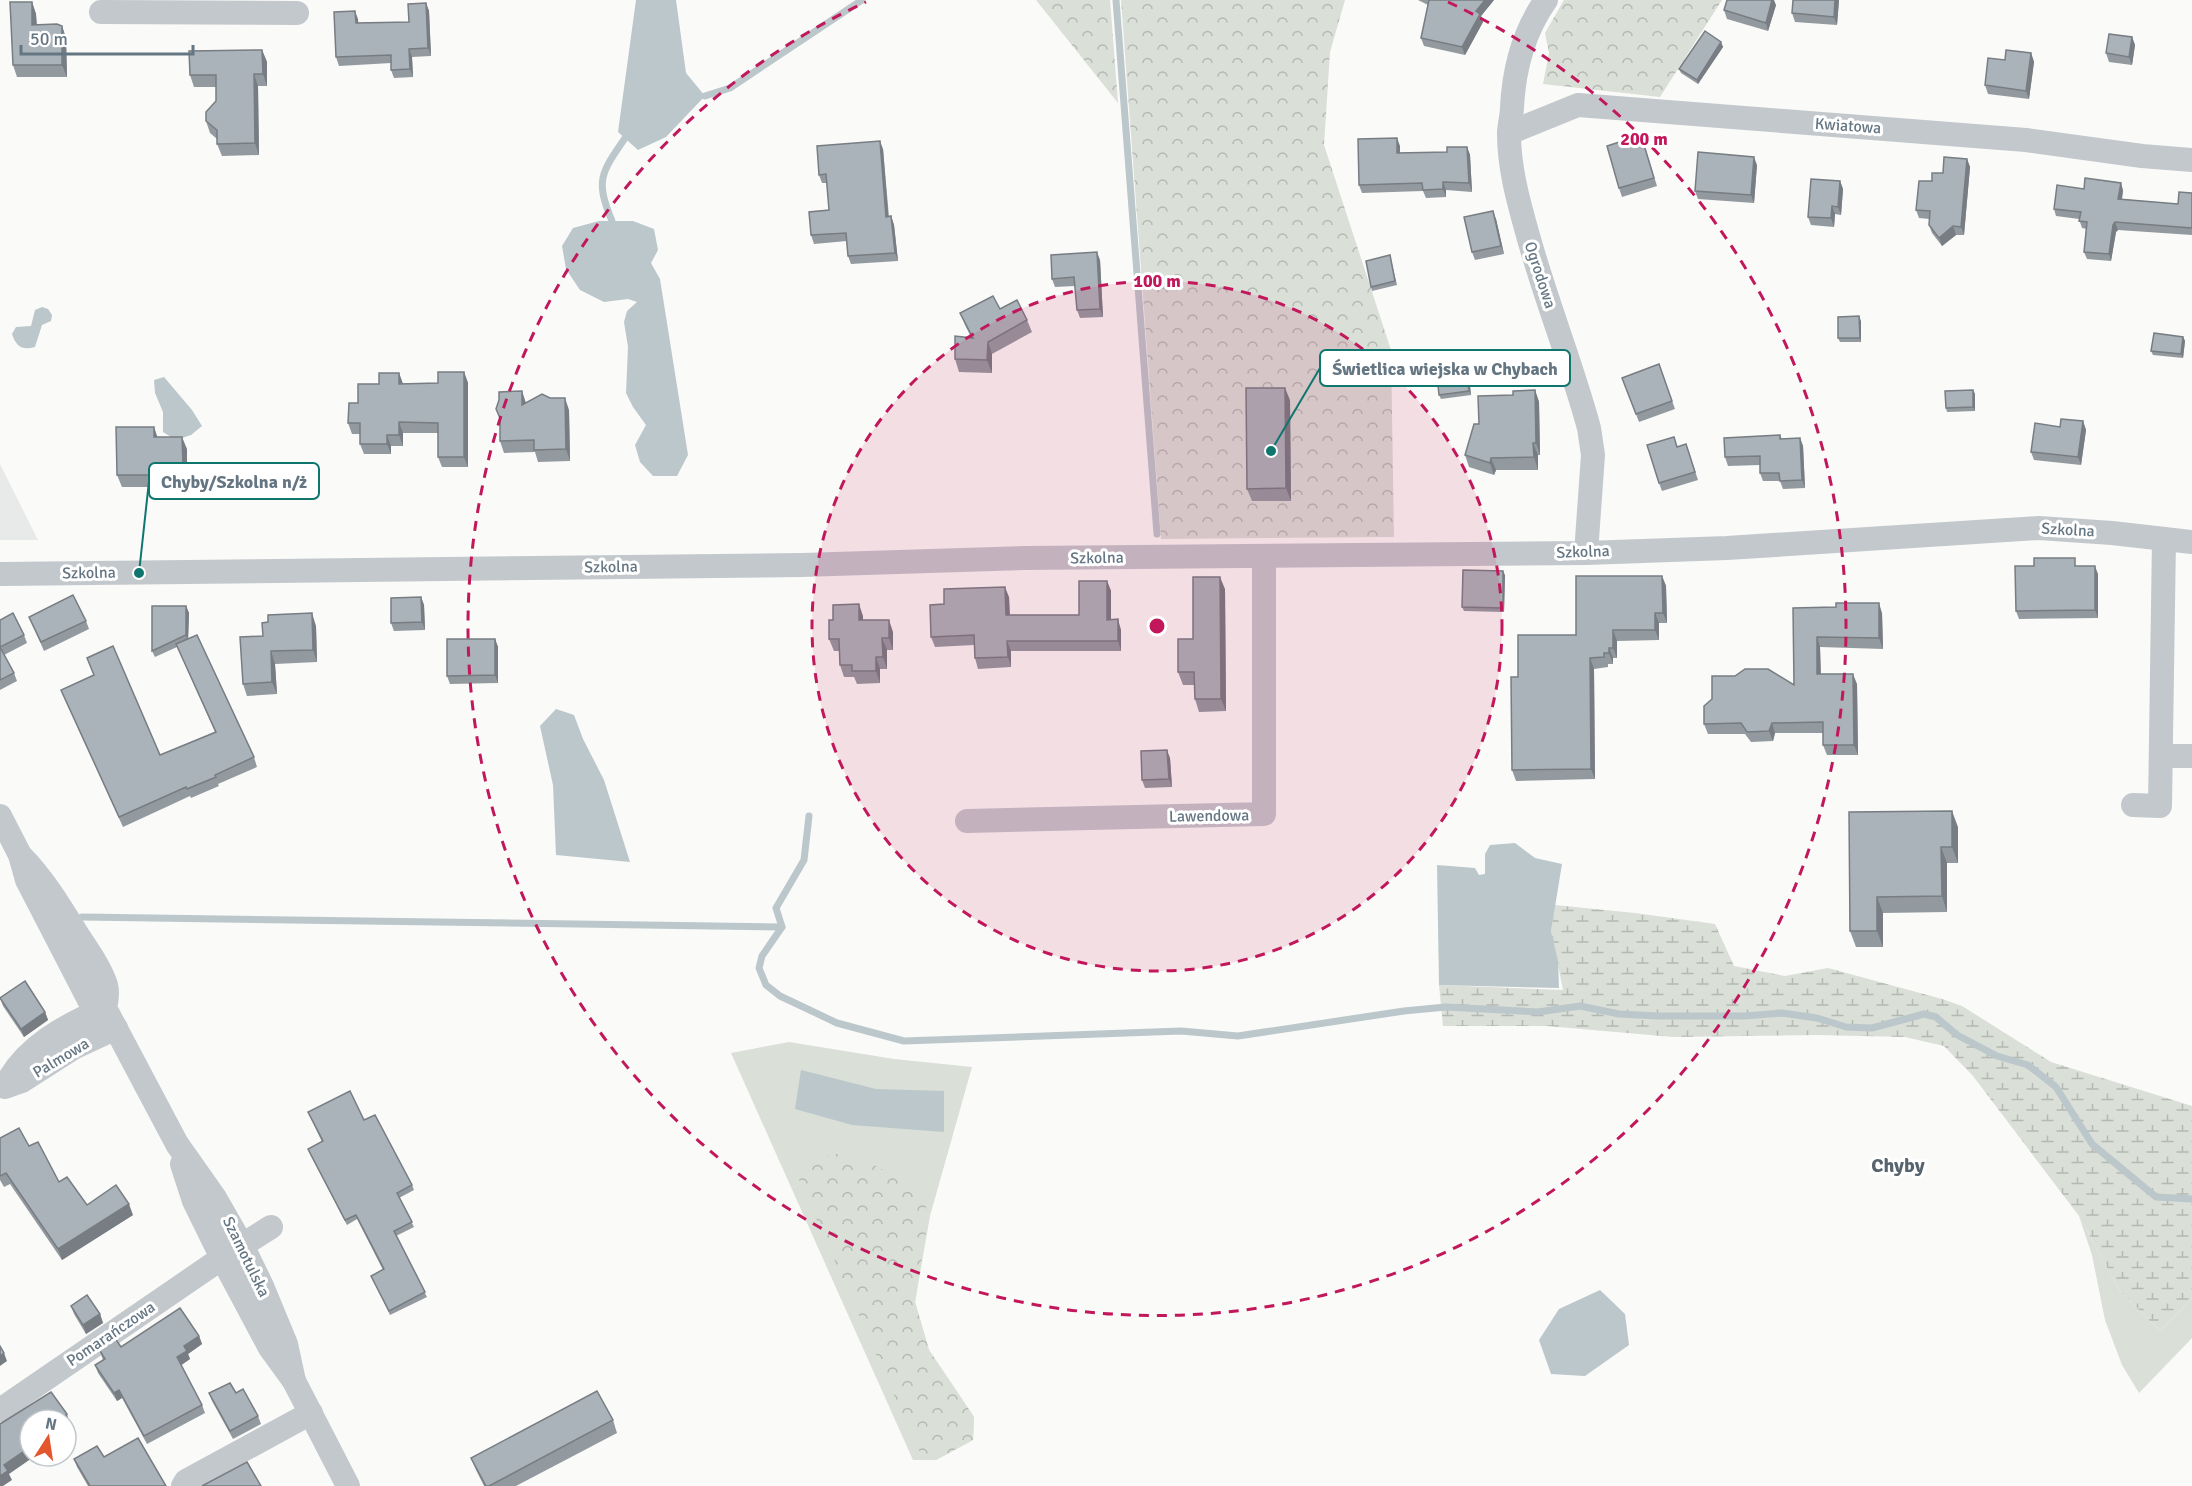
<svg xmlns="http://www.w3.org/2000/svg" width="2192" height="1486" viewBox="0 0 2192 1486" font-family="Signika,sans-serif">
<style>
.built{fill:#e8e9e9}
.grass{fill:#dadfd7}
.forest{fill:url(#forest-crowns)}
.wetland{fill:url(#wetland-marsh)}
.water{fill:#bbc7cb}
.lines{fill:none;stroke-linecap:round;stroke-linejoin:round}
.stream{stroke:#bbc7cb;stroke-width:7}
.minor{stroke:#c3c8cc;stroke-width:24}
.wall{fill:#929a9f}
.shaded-wall{fill:#777d82}
.building{fill:#aab3b9;stroke:#777d82;stroke-width:1.5}
.ring{fill:none;stroke:#c2185b;stroke-width:3;stroke-dasharray:10 8}
.labels{text-anchor:middle;dominant-baseline:central;stroke-width:6;stroke-linejoin:round;paint-order:stroke}
.street-label{font-size:16px;fill:#657683;stroke:#fff}
.quarter-label{font-size:20px;font-weight:bold;fill:#57646e;stroke:#fff}
.centre{fill:#c2185b;stroke:#fff;stroke-width:3}
.ring-label{font-size:18px;text-anchor:middle;font-weight:bold;fill:#c2185b;stroke:#fff;stroke-width:6;stroke-linejoin:round;paint-order:stroke}
.leader{fill:none;stroke:#0f766e;stroke-width:2}
.callout-dot{fill:#0f766e;stroke:#fff;stroke-width:2}
.callout{fill:#fff;stroke:#0f766e;stroke-width:2}
.callout-label{font-size:18px;text-anchor:middle;font-weight:bold;fill:#657683}
</style>
<defs>
<pattern id="forest-crowns" width="20" height="18" patternUnits="userSpaceOnUse" patternTransform="scale(1.5)"><rect width="20" height="18" fill="#dadfd7"/><path d="M2 6a3 3 0 1 1 6 0M12 15a3 3 0 1 1 6 0" fill="none" stroke="#b4b9b4"/></pattern>
<pattern id="wetland-marsh" width="20" height="14" patternUnits="userSpaceOnUse" patternTransform="scale(1.5)"><rect width="20" height="14" fill="#dadfd7"/><path d="M1 5h8M5 5V1M11 12h8M15 12V8" fill="none" stroke="#b4b9b4"/></pattern>
</defs>
<rect width="100%" height="100%" fill="#fafaf8"/>
<path class="built" d="M 0,464 L 38,540 L 0,540 Z"/>
<g class="grass">
<path d="M 789,1042 L 894,1059 L 972,1067 L 930,1216 L 915,1302 L 929,1350 L 974,1417 L 973,1440 L 936,1460 L 913,1460 L 731,1053 Z"/>
<path d="M 2079,1216 L 2120,1291 L 2160,1331 L 2192,1299 L 2192,1338 L 2139,1393 L 2122,1365 L 2105,1320 L 2092,1255 Z"/>
</g>
<g class="forest">
<path d="M 1036,0 L 1110,0 L 1118,103 Z"/>
<path d="M 1121,0 L 1345,0 L 1330,52 L 1324,145 L 1391,350 L 1394,537 L 1161,539 Z"/>
<path d="M 1564,0 L 1722,0 L 1660,97 L 1543,84 L 1549,53 L 1545,33 Z"/>
<path d="M 847,1151 L 923,1191 L 928,1220 L 915,1302 L 929,1350 L 974,1417 L 973,1440 L 936,1460 L 918,1450 L 793,1166 Z"/>
</g>
<path class="wetland" d="M 1555,905 L 1635,913 L 1715,924 L 1734,966 L 1785,976 L 1828,968 L 1942,999 L 1962,1006 L 2051,1062 L 2192,1106 L 2192,1299 L 2160,1331 L 2120,1291 L 2079,1216 L 1973,1076 L 1944,1046 L 1905,1037 L 1819,1035 L 1673,1037 L 1547,1026 L 1443,1026 L 1439,985 L 1563,990 L 1551,931 Z"/>
<g class="water">
<path d="M 636,0 L 676,0 L 686,73 L 705,96 L 666,137 L 638,150 L 618,132 Z"/>
<path d="M 599,221 L 633,221 L 654,229 L 658,250 L 651,263 L 660,279 L 688,455 L 677,476 L 653,476 L 640,462 L 635,445 L 646,425 L 633,407 L 626,393 L 628,347 L 624,322 L 627,311 L 637,302 L 628,299 L 604,302 L 580,290 L 566,269 L 562,246 L 573,228 Z"/>
<path d="M 42,307 L 48,309 L 52,315 L 51,321 L 42,325 L 35,347 C 22,351 16,346 12,334 L 16,327 L 31,326 L 35,310 Z"/>
<path d="M 164,377 L 192,410 L 202,426 L 191,435 L 176,440 L 163,432 L 163,412 L 155,393 L 154,380 Z"/>
<path d="M 556,709 L 574,715 L 583,739 L 604,780 L 630,862 L 556,855 L 553,785 L 540,726 Z"/>
<path d="M 1515,843 L 1535,858 L 1562,864 L 1551,931 L 1558,961 L 1559,988 L 1439,985 L 1437,865 L 1475,868 L 1479,875 L 1485,874 L 1485,854 L 1490,845 Z"/>
<path d="M 801,1070 L 876,1089 L 944,1091 L 944,1132 L 852,1125 L 795,1109 Z"/>
<path d="M 1600,1290 L 1625,1314 L 1629,1345 L 1585,1376 L 1551,1374 L 1539,1340 L 1559,1309 Z"/>
</g>
<g class="lines">
<g class="stream">
<path d="M 1116,0 L 1157,534"/>
<path d="M 705,96 L 730,88 L 862,0"/>
<path d="M 612,221 C 595,180 601,173 625,138"/>
<path d="M 809,816 L 804,860 L 776,908 L 782,927 L 762,956 L 759,968 L 766,985 L 780,996 L 837,1023 L 904,1041 L 1181,1031 L 1238,1036 L 1404,1011 L 1446,1007 L 1538,1012 L 1580,1006 L 1619,1014 L 1658,1016 L 1744,1016 L 1782,1013 L 1817,1018 L 1846,1027 L 1872,1028 L 1924,1014 L 1936,1017 L 1957,1035 L 1997,1056 L 2028,1065 L 2056,1087 L 2092,1144 L 2156,1197 L 2192,1199"/>
<path d="M 82,917 L 782,927"/>
</g>
<g class="minor">
<path d="M 1546,0 C 1524,31 1514,69 1512,107 C 1512,116 1509,125 1509,134 C 1509,167 1518,200 1527,232 C 1545,298 1571,362 1589,428 L 1593,455 L 1586,553"/>
<path d="M 101,12 L 297,13"/>
<path d="M 1509,133 L 1578,105 L 2026,140 L 2142,156 L 2192,160"/>
<path d="M 0,574 L 802,565 L 1025,558 L 1586,553 L 1727,548 L 2039,528 L 2112,533 L 2192,542"/>
<path d="M 2162,756 L 2192,756"/>
<path d="M 2133,805 L 2160,806 L 2164,539"/>
<path d="M 0,816 L 20,855 L 27,880 L 89,1000 L 97,1006 L 105,1008"/>
<path d="M 967,821 L 1264,814 L 1264,556"/>
<path d="M 20,855 C 44,879 61,908 79,937 C 89,952 101,969 106,985 C 108,993 107,1000 105,1008 L 177,1144 L 215,1198 L 242,1245 L 262,1286 L 286,1344 L 294,1381"/>
<path d="M 105,1008 C 67,1025 24,1046 5,1087 L 22,1081 L 75,1047 L 116,1028"/>
<path d="M 182,1164 L 194,1201 L 222,1258 L 270,1348 L 294,1381 L 348,1486"/>
<path d="M 0,1410 L 222,1258 L 271,1227"/>
<path d="M 183,1486 L 186,1481 L 311,1413"/>
</g>
</g>
<g class="wall">
<path d="M 1418,0 L 1494,0 L 1481,16 L 1483,22 L 1465,55 L 1424,46 L 1421,38 L 1428,5 Z"/>
<path d="M 1839,0 L 1837,25 L 1795,22 L 1792,13 Z"/>
<path d="M 32,2 L 36,14 L 37,25 L 62,26 L 66,38 L 67,77 L 17,77 L 13,65 Z"/>
<path d="M 426,3 L 429,11 L 431,56 L 412,57 L 413,77 L 394,78 L 391,70 L 391,63 L 339,66 L 336,57 L 358,19 L 358,23 L 409,22 Z"/>
<path d="M 1776,5 L 1768,31 L 1727,19 L 1724,10 Z"/>
<path d="M 2132,37 L 2135,45 L 2132,65 L 2109,62 L 2106,53 Z"/>
<path d="M 1721,42 L 1723,47 L 1698,84 L 1681,73 L 1679,69 Z"/>
<path d="M 262,50 L 267,62 L 267,86 L 258,86 L 259,155 L 222,156 L 217,144 L 217,139 L 210,133 L 206,121 L 216,101 L 216,87 L 194,87 L 190,75 Z"/>
<path d="M 2031,53 L 2034,62 L 2029,99 L 1988,94 L 1985,85 L 2005,60 Z"/>
<path d="M 1644,144 L 1657,186 L 1622,197 L 1619,188 Z"/>
<path d="M 1400,146 L 1400,153 L 1447,152 L 1467,147 L 1470,155 L 1472,192 L 1446,190 L 1446,197 L 1426,198 L 1423,191 L 1362,193 L 1359,185 Z"/>
<path d="M 883,149 L 889,217 L 891,216 L 894,225 L 898,261 L 851,264 L 848,256 L 847,241 L 814,244 L 811,235 L 829,210 L 827,183 L 822,183 L 819,175 Z"/>
<path d="M 1967,159 L 1970,167 L 1964,235 L 1956,235 L 1942,246 L 1932,233 L 1929,225 L 1929,219 L 1919,218 L 1916,210 L 1932,181 Z"/>
<path d="M 1757,165 L 1754,203 L 1698,199 L 1695,191 Z"/>
<path d="M 1840,181 L 1843,189 L 1841,215 L 1835,214 L 1834,227 L 1811,225 L 1808,217 Z"/>
<path d="M 2084,189 L 2123,190 L 2122,199 L 2178,204 L 2192,193 L 2192,235 L 2118,230 L 2116,232 L 2111,261 L 2087,259 L 2084,252 L 2087,229 L 2082,228 L 2079,219 L 2056,216 L 2054,209 Z"/>
<path d="M 1496,219 L 1504,254 L 1475,260 L 1472,252 Z"/>
<path d="M 1390,255 L 1397,285 L 1372,291 L 1371,287 Z"/>
<path d="M 1100,260 L 1103,317 L 1080,318 L 1077,310 L 1075,286 L 1055,287 L 1052,279 Z"/>
<path d="M 1000,309 L 1027,320 L 1032,332 L 992,354 L 992,373 L 959,372 L 955,359 L 971,337 L 965,325 L 960,313 Z"/>
<path d="M 1861,321 L 1861,342 L 1840,342 L 1838,338 Z"/>
<path d="M 2183,337 L 2185,341 L 2183,358 L 2153,355 L 2151,351 Z"/>
<path d="M 1659,364 L 1675,409 L 1639,422 L 1622,378 Z"/>
<path d="M 464,372 L 468,383 L 468,467 L 442,467 L 438,457 L 438,433 L 403,433 L 403,446 L 391,446 L 391,454 L 364,454 L 360,444 L 360,434 L 352,434 L 348,423 L 358,403 L 399,373 L 403,384 L 438,383 Z"/>
<path d="M 1469,378 L 1471,395 L 1441,399 L 1439,395 Z"/>
<path d="M 1535,390 L 1539,402 L 1540,455 L 1538,455 L 1538,470 L 1496,470 L 1494,475 L 1469,467 L 1465,455 L 1479,424 L 1513,395 Z"/>
<path d="M 1973,390 L 1975,394 L 1975,411 L 1947,412 L 1946,408 Z"/>
<path d="M 1290,400 L 1291,501 L 1252,501 L 1247,489 Z"/>
<path d="M 526,403 L 569,410 L 570,461 L 538,462 L 535,452 L 504,453 L 500,441 L 500,420 L 496,409 Z"/>
<path d="M 2083,421 L 2086,430 L 2081,465 L 2034,460 L 2031,452 L 2060,427 Z"/>
<path d="M 154,427 L 157,437 L 187,449 L 187,477 L 159,477 L 159,487 L 122,487 L 117,475 Z"/>
<path d="M 1780,435 L 1782,439 L 1800,438 L 1803,446 L 1805,488 L 1783,489 L 1780,481 L 1763,481 L 1760,473 L 1760,465 L 1728,466 L 1725,457 Z"/>
<path d="M 1677,447 L 1689,452 L 1698,480 L 1662,491 L 1659,483 Z"/>
<path d="M 2078,566 L 2098,574 L 2098,618 L 2019,619 L 2016,611 Z"/>
<path d="M 1505,575 L 1504,612 L 1464,611 L 1462,607 Z"/>
<path d="M 1662,576 L 1666,586 L 1667,623 L 1659,623 L 1659,640 L 1617,641 L 1617,658 L 1613,658 L 1613,664 L 1608,664 L 1608,667 L 1594,669 L 1595,779 L 1516,781 L 1512,770 L 1518,677 L 1576,635 Z"/>
<path d="M 1107,581 L 1111,591 L 1111,619 L 1121,630 L 1121,651 L 1011,651 L 1011,667 L 978,669 L 975,658 L 974,645 L 935,647 L 931,637 L 1009,597 L 1010,615 L 1079,615 Z"/>
<path d="M 1225,589 L 1226,711 L 1199,712 L 1195,699 L 1194,685 L 1183,685 L 1178,672 Z"/>
<path d="M 421,597 L 424,605 L 425,630 L 394,631 L 391,623 Z"/>
<path d="M 186,606 L 189,613 L 188,639 L 254,757 L 257,767 L 218,784 L 219,786 L 191,798 L 190,796 L 123,827 L 61,690 L 94,675 L 87,658 L 160,755 L 215,732 L 177,647 L 155,657 L 152,651 Z"/>
<path d="M 1793,608 L 1882,613 L 1883,649 L 1820,647 L 1821,674 L 1857,684 L 1858,755 L 1827,755 L 1823,745 L 1823,733 L 1775,733 L 1773,741 L 1751,742 L 1745,734 L 1708,734 L 1704,724 L 1712,699 L 1735,676 L 1794,685 Z"/>
<path d="M 863,616 L 863,620 L 893,632 L 893,650 L 887,650 L 887,669 L 880,669 L 880,683 L 857,684 L 854,677 L 844,677 L 840,665 L 839,651 L 834,651 L 829,639 Z"/>
<path d="M 29,617 L 86,621 L 89,629 L 44,651 Z"/>
<path d="M 0,620 L 24,635 L 27,643 L 4,655 L 14,673 L 17,681 L 0,690 Z"/>
<path d="M 316,626 L 317,662 L 275,664 L 277,694 L 247,696 L 243,684 L 263,636 Z"/>
<path d="M 495,639 L 498,647 L 498,683 L 450,684 L 447,676 Z"/>
<path d="M 1170,758 L 1172,787 L 1145,788 L 1142,780 Z"/>
<path d="M 1849,812 L 1958,827 L 1958,863 L 1947,863 L 1947,912 L 1883,913 L 1883,947 L 1856,947 L 1850,931 Z"/>
<path d="M 0,998 L 45,1012 L 48,1020 L 24,1037 L 3,1006 Z"/>
<path d="M 308,1112 L 364,1120 L 412,1185 L 414,1190 L 399,1198 L 414,1227 L 396,1236 L 427,1297 L 390,1315 L 371,1276 L 383,1270 L 357,1219 L 347,1225 L 310,1154 L 308,1149 L 322,1142 Z"/>
<path d="M 0,1138 L 29,1146 L 59,1182 L 87,1205 L 133,1215 L 62,1260 L 10,1184 L 4,1187 L 0,1180 Z"/>
<path d="M 71,1306 L 100,1314 L 103,1323 L 86,1334 L 74,1314 Z"/>
<path d="M 199,1336 L 202,1344 L 188,1354 L 190,1359 L 181,1365 L 202,1405 L 205,1413 L 147,1444 L 122,1398 L 117,1401 L 98,1373 L 95,1365 L 103,1360 L 99,1349 L 121,1347 Z"/>
<path d="M 209,1393 L 258,1416 L 261,1424 L 233,1439 L 212,1401 Z"/>
<path d="M 613,1420 L 617,1433 L 516,1486 L 484,1486 L 476,1470 L 471,1458 Z"/>
<path d="M 104,1457 L 166,1486 L 88,1486 L 77,1467 L 74,1459 Z"/>
</g>
<g class="shaded-wall">
<path d="M 1485,0 L 1494,0 L 1481,16 L 1483,22 L 1465,55 L 1462,47 L 1476,11 Z"/>
<path d="M 1772,0 L 1774,0 L 1776,5 L 1768,31 L 1766,23 Z"/>
<path d="M 1835,0 L 1839,0 L 1837,25 L 1834,17 Z"/>
<path d="M 32,2 L 36,14 L 37,37 L 32,25 Z"/>
<path d="M 426,3 L 429,11 L 431,56 L 428,48 Z"/>
<path d="M 355,11 L 358,19 L 359,31 L 356,23 Z"/>
<path d="M 62,26 L 66,38 L 67,77 L 62,65 Z"/>
<path d="M 2132,37 L 2135,45 L 2132,65 L 2129,57 Z"/>
<path d="M 1721,42 L 1723,47 L 1698,84 L 1697,80 Z"/>
<path d="M 409,49 L 412,57 L 413,77 L 410,69 Z"/>
<path d="M 262,50 L 267,62 L 267,86 L 263,74 Z"/>
<path d="M 2031,53 L 2034,62 L 2029,99 L 2026,91 Z"/>
<path d="M 254,74 L 258,86 L 259,155 L 255,143 Z"/>
<path d="M 1397,138 L 1400,146 L 1400,161 L 1397,153 Z"/>
<path d="M 880,141 L 883,149 L 889,225 L 886,217 Z"/>
<path d="M 1467,147 L 1470,155 L 1472,192 L 1469,183 Z"/>
<path d="M 1754,157 L 1757,165 L 1754,203 L 1751,195 Z"/>
<path d="M 1967,159 L 1970,167 L 1964,235 L 1961,227 Z"/>
<path d="M 1840,181 L 1843,189 L 1841,215 L 1838,207 Z"/>
<path d="M 1443,182 L 1446,190 L 1446,197 L 1443,189 Z"/>
<path d="M 2121,183 L 2123,190 L 2121,206 L 2118,199 Z"/>
<path d="M 1832,206 L 1835,214 L 1834,227 L 1831,218 Z"/>
<path d="M 1493,211 L 1496,219 L 1504,254 L 1501,246 Z"/>
<path d="M 891,216 L 894,225 L 898,261 L 895,253 Z"/>
<path d="M 2115,222 L 2118,230 L 2116,232 L 2111,261 L 2109,254 L 2113,225 Z"/>
<path d="M 1953,226 L 1956,235 L 1942,246 L 1939,238 Z"/>
<path d="M 1097,252 L 1100,260 L 1103,317 L 1100,309 Z"/>
<path d="M 1859,316 L 1861,321 L 1861,342 L 1860,338 Z"/>
<path d="M 2183,337 L 2185,341 L 2183,358 L 2181,354 Z"/>
<path d="M 988,342 L 992,354 L 992,373 L 987,360 Z"/>
<path d="M 464,372 L 468,383 L 468,467 L 464,457 Z"/>
<path d="M 399,373 L 403,384 L 399,384 Z"/>
<path d="M 1467,374 L 1469,378 L 1471,395 L 1469,391 Z"/>
<path d="M 1285,388 L 1290,400 L 1291,501 L 1286,488 Z"/>
<path d="M 1535,390 L 1539,402 L 1540,455 L 1536,443 Z"/>
<path d="M 1973,390 L 1975,394 L 1975,411 L 1973,407 Z"/>
<path d="M 522,391 L 526,403 L 522,405 Z"/>
<path d="M 565,398 L 569,410 L 570,461 L 566,449 Z"/>
<path d="M 2083,421 L 2086,430 L 2081,465 L 2078,457 Z"/>
<path d="M 399,422 L 403,433 L 403,446 L 399,435 Z"/>
<path d="M 154,427 L 158,439 L 154,437 Z"/>
<path d="M 387,435 L 391,446 L 391,454 L 387,444 Z"/>
<path d="M 182,437 L 187,449 L 187,477 L 183,465 Z"/>
<path d="M 1800,438 L 1803,446 L 1805,488 L 1802,480 Z"/>
<path d="M 1533,443 L 1538,455 L 1538,470 L 1534,457 Z"/>
<path d="M 1491,458 L 1496,470 L 1494,475 L 1490,463 Z"/>
<path d="M 154,465 L 159,477 L 159,487 L 154,475 Z"/>
<path d="M 2095,566 L 2098,574 L 2098,618 L 2095,610 Z"/>
<path d="M 1503,571 L 1505,575 L 1504,612 L 1503,608 Z"/>
<path d="M 1662,576 L 1666,586 L 1667,623 L 1663,613 Z"/>
<path d="M 1220,577 L 1225,589 L 1226,711 L 1221,699 Z"/>
<path d="M 1107,581 L 1111,591 L 1111,630 L 1107,620 Z"/>
<path d="M 1005,587 L 1009,597 L 1010,626 L 1006,615 Z"/>
<path d="M 421,597 L 424,605 L 425,630 L 422,622 Z"/>
<path d="M 1879,603 L 1882,613 L 1883,649 L 1879,638 Z"/>
<path d="M 859,604 L 863,616 L 863,632 L 859,620 Z"/>
<path d="M 186,606 L 189,613 L 188,642 L 186,635 Z"/>
<path d="M 312,613 L 316,626 L 317,662 L 313,650 Z"/>
<path d="M 1655,613 L 1659,623 L 1659,640 L 1655,630 Z"/>
<path d="M 1118,619 L 1121,630 L 1121,651 L 1118,641 Z"/>
<path d="M 889,620 L 893,632 L 893,650 L 889,638 Z"/>
<path d="M 1613,630 L 1617,641 L 1617,658 L 1613,648 Z"/>
<path d="M 1817,637 L 1820,647 L 1821,684 L 1817,674 Z"/>
<path d="M 882,638 L 887,650 L 887,669 L 883,657 Z"/>
<path d="M 495,639 L 498,647 L 498,683 L 495,675 Z"/>
<path d="M 1007,641 L 1011,651 L 1011,667 L 1008,657 Z"/>
<path d="M 1609,648 L 1613,658 L 1613,664 L 1609,653 Z"/>
<path d="M 271,651 L 275,664 L 277,694 L 272,682 Z"/>
<path d="M 876,657 L 880,669 L 880,683 L 876,671 Z"/>
<path d="M 1590,658 L 1594,669 L 1595,779 L 1591,769 Z"/>
<path d="M 1853,674 L 1857,684 L 1858,755 L 1854,745 Z"/>
<path d="M 1772,723 L 1775,733 L 1773,741 L 1769,731 Z"/>
<path d="M 1167,750 L 1170,758 L 1172,787 L 1169,779 Z"/>
<path d="M 1952,811 L 1958,827 L 1958,863 L 1952,847 Z"/>
<path d="M 1941,847 L 1947,863 L 1947,912 L 1942,896 Z"/>
<path d="M 1877,897 L 1883,913 L 1883,947 L 1877,931 Z"/>
<path d="M 45,1012 L 48,1020 L 24,1037 L 21,1029 Z"/>
<path d="M 129,1204 L 133,1215 L 62,1260 L 58,1249 Z"/>
<path d="M 100,1314 L 103,1323 L 86,1334 L 83,1325 Z"/>
<path d="M 199,1336 L 202,1344 L 188,1354 L 190,1359 L 180,1366 L 177,1357 L 184,1346 Z"/>
<path d="M 4,1353 L 7,1361 L 0,1366 L 0,1356 Z"/>
<path d="M 119,1390 L 122,1398 L 117,1401 L 114,1393 Z"/>
<path d="M 67,1414 L 70,1424 L 66,1427 L 66,1420 L 58,1420 Z"/>
<path d="M 30,1447 L 30,1456 L 35,1456 L 9,1474 L 12,1480 L 3,1486 L 0,1486 L 0,1476 L 4,1465 Z"/>
</g>
<g class="building">
<path d="M 1429,0 L 1485,0 L 1476,11 L 1480,14 L 1462,47 L 1421,38 Z"/>
<path d="M 1727,0 L 1772,0 L 1766,23 L 1724,10 Z"/>
<path d="M 1793,0 L 1835,0 L 1834,17 L 1792,13 Z"/>
<path d="M 10,2 L 32,2 L 32,25 L 57,24 L 62,26 L 62,65 L 13,65 Z"/>
<path d="M 426,3 L 428,48 L 409,49 L 410,69 L 391,70 L 391,55 L 336,57 L 334,12 L 355,11 L 356,23 L 409,22 L 408,4 Z"/>
<path d="M 1705,31 L 1721,42 L 1697,80 L 1679,69 Z"/>
<path d="M 2109,34 L 2132,37 L 2129,57 L 2106,53 Z"/>
<path d="M 262,50 L 263,74 L 254,74 L 255,143 L 217,144 L 217,130 L 206,121 L 206,112 L 216,101 L 216,75 L 190,75 L 189,51 Z"/>
<path d="M 2006,50 L 2031,53 L 2026,91 L 1985,85 L 1988,58 L 2005,60 Z"/>
<path d="M 1641,135 L 1654,178 L 1619,188 L 1607,146 Z"/>
<path d="M 1397,138 L 1397,153 L 1447,152 L 1447,147 L 1467,147 L 1469,183 L 1443,182 L 1443,189 L 1423,190 L 1422,183 L 1359,185 L 1358,139 Z"/>
<path d="M 880,141 L 886,217 L 891,216 L 895,253 L 848,256 L 846,233 L 811,235 L 809,212 L 829,210 L 826,174 L 819,175 L 817,146 Z"/>
<path d="M 1698,152 L 1754,157 L 1751,195 L 1695,191 Z"/>
<path d="M 1944,157 L 1967,159 L 1961,227 L 1953,226 L 1939,238 L 1929,225 L 1930,211 L 1916,210 L 1919,181 L 1932,181 L 1932,173 L 1943,173 Z"/>
<path d="M 2085,178 L 2121,183 L 2118,199 L 2178,204 L 2179,192 L 2192,193 L 2192,228 L 2115,222 L 2113,225 L 2109,254 L 2084,252 L 2087,222 L 2079,221 L 2081,212 L 2054,209 L 2057,185 L 2084,189 Z"/>
<path d="M 1811,179 L 1840,181 L 1838,207 L 1832,206 L 1831,218 L 1808,217 Z"/>
<path d="M 1493,211 L 1501,246 L 1472,252 L 1464,217 Z"/>
<path d="M 1097,252 L 1100,309 L 1077,310 L 1074,277 L 1052,279 L 1051,255 Z"/>
<path d="M 1390,255 L 1395,281 L 1371,287 L 1366,261 Z"/>
<path d="M 993,296 L 1000,309 L 1017,300 L 1027,320 L 988,342 L 987,360 L 955,359 L 955,336 L 973,338 L 960,313 Z"/>
<path d="M 1859,316 L 1860,338 L 1838,338 L 1838,317 Z"/>
<path d="M 2154,333 L 2183,337 L 2181,354 L 2151,351 Z"/>
<path d="M 1659,364 L 1672,401 L 1636,414 L 1622,378 Z"/>
<path d="M 438,372 L 464,372 L 464,457 L 438,457 L 438,423 L 399,422 L 399,435 L 387,435 L 387,444 L 360,444 L 360,423 L 348,423 L 349,403 L 358,403 L 358,384 L 379,384 L 379,373 L 399,373 L 399,384 L 438,383 Z"/>
<path d="M 1467,374 L 1469,391 L 1439,395 L 1437,376 Z"/>
<path d="M 1246,388 L 1285,388 L 1286,488 L 1247,489 Z"/>
<path d="M 1535,390 L 1536,443 L 1533,443 L 1534,457 L 1491,458 L 1490,463 L 1465,455 L 1474,424 L 1479,424 L 1478,396 L 1513,395 L 1513,391 Z"/>
<path d="M 1973,390 L 1973,407 L 1946,408 L 1945,391 Z"/>
<path d="M 522,391 L 522,405 L 542,394 L 550,398 L 565,398 L 566,449 L 534,450 L 534,440 L 500,441 L 500,418 L 496,409 L 499,400 L 499,392 Z"/>
<path d="M 2061,419 L 2083,421 L 2078,457 L 2031,452 L 2035,423 L 2060,427 Z"/>
<path d="M 116,427 L 154,427 L 154,437 L 182,437 L 183,465 L 154,465 L 154,475 L 117,475 Z"/>
<path d="M 1780,435 L 1780,439 L 1800,438 L 1802,480 L 1780,481 L 1779,473 L 1760,473 L 1760,456 L 1725,457 L 1724,438 Z"/>
<path d="M 1674,437 L 1677,447 L 1686,444 L 1695,472 L 1659,483 L 1647,445 Z"/>
<path d="M 2034,558 L 2075,558 L 2075,566 L 2095,566 L 2095,610 L 2016,611 L 2015,566 L 2034,566 Z"/>
<path d="M 1463,570 L 1503,571 L 1503,608 L 1462,607 Z"/>
<path d="M 1576,576 L 1662,576 L 1663,613 L 1655,613 L 1655,630 L 1613,630 L 1613,648 L 1609,648 L 1609,653 L 1604,653 L 1604,657 L 1590,658 L 1591,769 L 1512,770 L 1511,677 L 1518,677 L 1518,635 L 1576,635 Z"/>
<path d="M 1193,577 L 1220,577 L 1221,699 L 1195,699 L 1194,672 L 1178,672 L 1178,639 L 1193,639 Z"/>
<path d="M 1079,581 L 1107,581 L 1107,620 L 1118,619 L 1118,641 L 1007,641 L 1008,657 L 975,658 L 974,635 L 931,637 L 930,605 L 944,604 L 944,589 L 1005,587 L 1006,615 L 1079,615 Z"/>
<path d="M 73,595 L 86,621 L 41,642 L 29,617 Z"/>
<path d="M 421,597 L 422,622 L 391,623 L 391,598 Z"/>
<path d="M 1836,603 L 1879,603 L 1879,638 L 1817,637 L 1817,674 L 1853,674 L 1854,745 L 1823,745 L 1823,722 L 1772,723 L 1769,731 L 1747,732 L 1741,723 L 1704,724 L 1704,706 L 1712,699 L 1712,676 L 1735,676 L 1745,669 L 1768,669 L 1794,685 L 1793,608 L 1836,607 Z"/>
<path d="M 859,604 L 859,620 L 889,620 L 889,638 L 882,638 L 883,657 L 876,657 L 876,671 L 852,671 L 852,665 L 840,665 L 839,639 L 829,639 L 829,620 L 833,620 L 833,605 Z"/>
<path d="M 152,606 L 186,606 L 186,635 L 152,651 Z"/>
<path d="M 13,613 L 24,635 L 0,647 L 0,620 Z"/>
<path d="M 312,613 L 313,650 L 271,651 L 272,682 L 243,684 L 240,637 L 263,636 L 262,623 L 268,622 L 268,615 Z"/>
<path d="M 197,635 L 254,757 L 215,775 L 216,777 L 187,789 L 186,787 L 119,817 L 61,690 L 94,675 L 87,658 L 113,646 L 160,755 L 216,732 L 176,644 Z"/>
<path d="M 447,639 L 495,639 L 495,675 L 447,676 Z"/>
<path d="M 0,647 L 14,673 L 0,680 Z"/>
<path d="M 1167,750 L 1169,779 L 1142,780 L 1141,751 Z"/>
<path d="M 1952,811 L 1952,847 L 1941,847 L 1942,896 L 1877,897 L 1877,931 L 1850,931 L 1849,812 Z"/>
<path d="M 25,981 L 45,1012 L 21,1029 L 0,998 Z"/>
<path d="M 350,1091 L 364,1120 L 375,1115 L 412,1185 L 397,1193 L 412,1222 L 394,1231 L 425,1292 L 389,1311 L 371,1276 L 384,1269 L 356,1215 L 345,1220 L 308,1149 L 323,1141 L 308,1112 Z"/>
<path d="M 19,1128 L 29,1146 L 38,1142 L 59,1182 L 67,1177 L 87,1205 L 116,1185 L 129,1204 L 58,1249 L 6,1173 L 0,1176 L 0,1138 Z"/>
<path d="M 87,1295 L 100,1314 L 83,1325 L 71,1306 Z"/>
<path d="M 180,1308 L 199,1336 L 184,1346 L 187,1351 L 177,1357 L 202,1405 L 144,1436 L 119,1390 L 114,1393 L 95,1365 L 105,1359 L 99,1349 L 115,1338 L 121,1347 Z"/>
<path d="M 0,1346 L 4,1353 L 0,1356 Z"/>
<path d="M 230,1383 L 236,1393 L 243,1389 L 258,1416 L 230,1431 L 209,1393 Z"/>
<path d="M 597,1391 L 613,1420 L 489,1486 L 486,1486 L 471,1458 Z"/>
<path d="M 51,1392 L 67,1414 L 58,1420 L 30,1420 L 30,1447 L 4,1465 L 8,1471 L 0,1476 L 0,1424 Z"/>
<path d="M 138,1438 L 166,1486 L 90,1486 L 74,1459 L 97,1446 L 104,1457 Z"/>
<path d="M 247,1462 L 261,1486 L 202,1486 Z"/>
</g>
<circle cx="1157" cy="626" r="345" fill="#c2185b" fill-opacity=".12"/>
<g class="ring">
<circle cx="1157" cy="626" r="345"/>
<path d="M1448 2A689 689 0 1 1 866 2"/>
</g>
<g class="labels">
<g class="street-label">
<text transform="translate(1848 126) rotate(4)">Kwiatowa</text>
<text transform="translate(1540 275) rotate(72)">Ogrodowa</text>
<text transform="translate(2068 530) rotate(3)">Szkolna</text>
<text transform="translate(1583 552) rotate(-2)">Szkolna</text>
<text transform="translate(1097 558) rotate(-1)">Szkolna</text>
<text transform="translate(611 567) rotate(-1)">Szkolna</text>
<text transform="translate(89 573) rotate(-1)">Szkolna</text>
<text transform="translate(1209 816) rotate(-1)">Lawendowa</text>
<text transform="translate(61 1058) rotate(-31)">Palmowa</text>
<text transform="translate(246 1257) rotate(64)">Szamotulska</text>
<text transform="translate(111 1334) rotate(-34)">Pomarańczowa</text>
</g>
<g class="quarter-label">
<text x="1898" y="1165">Chyby</text>
</g>
</g>
<circle cx="1157" cy="626" r="9" class="centre"/>
<g class="ring-label">
<text x="1644" y="145">200 m</text>
<text x="1157" y="287">100 m</text>
</g>
<path class="leader" d="M1271 451L1320 368M139 573L149 481"/>
<g class="callout-dot">
<circle cx="1271" cy="451" r="6"/>
<circle cx="139" cy="573" r="6"/>
</g>
<g class="callout">
<rect x="1320" y="350" width="250" height="36" rx="6"/>
<rect x="149" y="463" width="170" height="36" rx="6"/>
</g>
<g class="callout-label">
<text x="1445" y="375">Świetlica wiejska w Chybach</text>
<text x="234" y="488">Chyby/Szkolna n/ż</text>
</g>
<g transform="translate(48 1438) rotate(12)"><circle r="28" fill="#ffffff" stroke="#c1c8cd" stroke-width="1.5"/>
<path d="M0-4.5L10 22L0 15L-10 22Z" fill="#e4572e"/>
<text y="-9" font-size="16" font-weight="bold" text-anchor="middle" fill="#657683">N</text>
</g>
<path d="M21 45v9h172v-9" fill="none" stroke="#657683" stroke-width="3"/>
<text x="30" y="45" font-size="18" fill="#657683" stroke="#ffffff" stroke-width="4.5" paint-order="stroke">50 m</text>
</svg>
